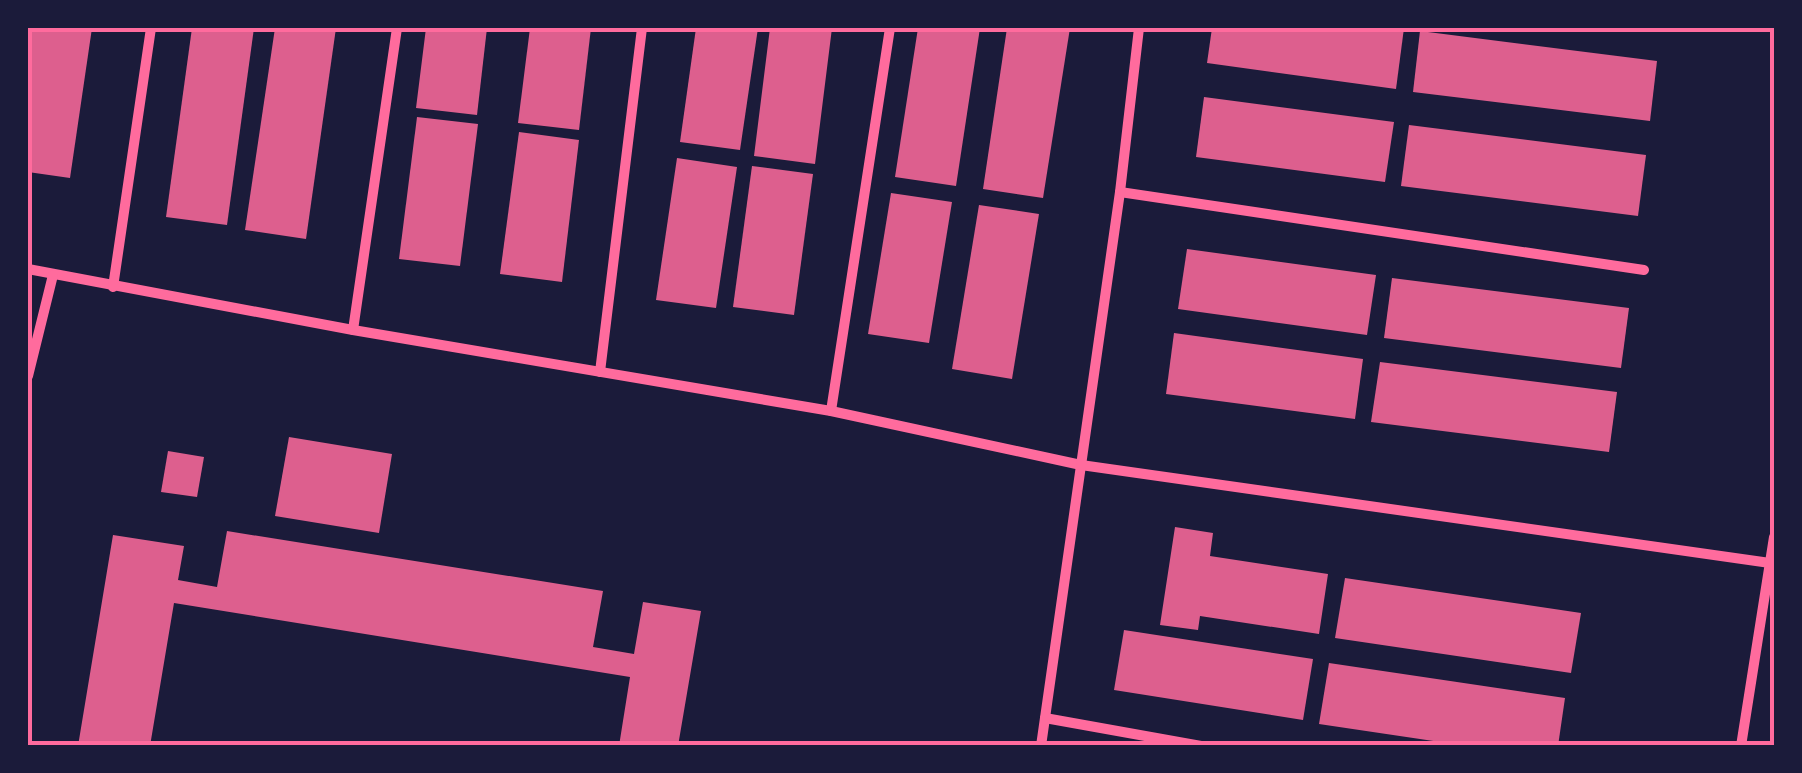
<svg xmlns="http://www.w3.org/2000/svg" width="1802" height="773" viewBox="0 0 1802 773" font-family="'Fira Sans Condensed',sans-serif">
<style>
.building{fill:#dd5f8e}
.lines{fill:none;stroke-linecap:round;stroke-linejoin:round}
.minor{stroke:#ff6b9d;stroke-width:10}
.neatline{fill:none;stroke:#ff6b9d;stroke-width:4}
</style>
<rect width="100%" height="100%" fill="#1b1b3a"/>
<g class="building">
<path d="M 30,28 L 92,28 L 70,178 L 28,172 Z"/>
<path d="M 192,28 L 254,28 L 227,225 L 166,217 Z"/>
<path d="M 275,28 L 336,28 L 306,239 L 245,230 Z"/>
<path d="M 426,28 L 487,28 L 477,115 L 416,108 Z"/>
<path d="M 530,28 L 591,28 L 579,130 L 518,123 Z"/>
<path d="M 696,28 L 758,28 L 740,150 L 680,142 Z"/>
<path d="M 770,28 L 832,28 L 815,164 L 754,156 Z"/>
<path d="M 918,28 L 980,28 L 956,186 L 895,177 Z"/>
<path d="M 1007,28 L 1070,28 L 1043,198 L 983,189 Z"/>
<path d="M 1212,28 L 1404,28 L 1396,89 L 1207,63 Z"/>
<path d="M 1420,31 L 1657,61 L 1650,121 L 1413,92 Z"/>
<path d="M 1204,97 L 1394,122 L 1385,182 L 1196,157 Z"/>
<path d="M 417,117 L 478,124 L 460,266 L 399,259 Z"/>
<path d="M 1409,125 L 1646,155 L 1638,216 L 1401,186 Z"/>
<path d="M 519,132 L 579,140 L 562,282 L 500,274 Z"/>
<path d="M 677,158 L 737,167 L 716,308 L 656,300 Z"/>
<path d="M 752,166 L 813,174 L 794,315 L 733,307 Z"/>
<path d="M 891,193 L 952,202 L 929,343 L 868,334 Z"/>
<path d="M 979,205 L 1039,214 L 1012,379 L 952,369 Z"/>
<path d="M 1187,249 L 1376,275 L 1367,335 L 1178,309 Z"/>
<path d="M 1392,278 L 1629,308 L 1621,368 L 1384,338 Z"/>
<path d="M 1174,333 L 1363,359 L 1355,419 L 1166,394 Z"/>
<path d="M 1380,362 L 1617,392 L 1609,452 L 1371,422 Z"/>
<path d="M 289,437 L 392,454 L 379,533 L 275,516 Z"/>
<path d="M 168,451 L 204,457 L 197,497 L 161,492 Z"/>
<path d="M 1175,527 L 1213,533 L 1210,556 L 1328,574 L 1319,634 L 1200,616 L 1198,630 L 1160,625 Z"/>
<path d="M 227,531 L 603,591 L 593,647 L 634,654 L 643,602 L 701,611 L 678,746 L 619,746 L 630,677 L 174,603 L 150,746 L 78,746 L 113,535 L 184,546 L 178,580 L 217,587 Z"/>
<path d="M 1345,578 L 1581,613 L 1571,673 L 1335,638 Z"/>
<path d="M 1124,630 L 1313,659 L 1303,720 L 1114,690 Z"/>
<path d="M 1329,663 L 1565,698 L 1558,746 L 1467,746 L 1319,724 Z"/>
</g>
<g class="lines">
<g class="minor">
<path d="M 1120,192 L 1644,270"/>
<path d="M 28,269 L 353,330 L 831,411 L 1081,465 L 1770,563"/>
<path d="M 113,287 L 151,28"/>
<path d="M 353,330 L 397,28"/>
<path d="M 600,372 L 642,28"/>
<path d="M 28,376 L 53,275"/>
<path d="M 831,411 L 890,28"/>
<path d="M 1045,718 L 1201,746"/>
<path d="M 1041,746 L 1120,192 L 1139,28"/>
<path d="M 1741,746 L 1774,537"/>
</g>
</g>
<rect width="1802" height="773" fill="none" stroke="#1b1b3a" stroke-width="60"/>
<rect x="30" y="30" width="1742" height="713" class="neatline"/>
</svg>
